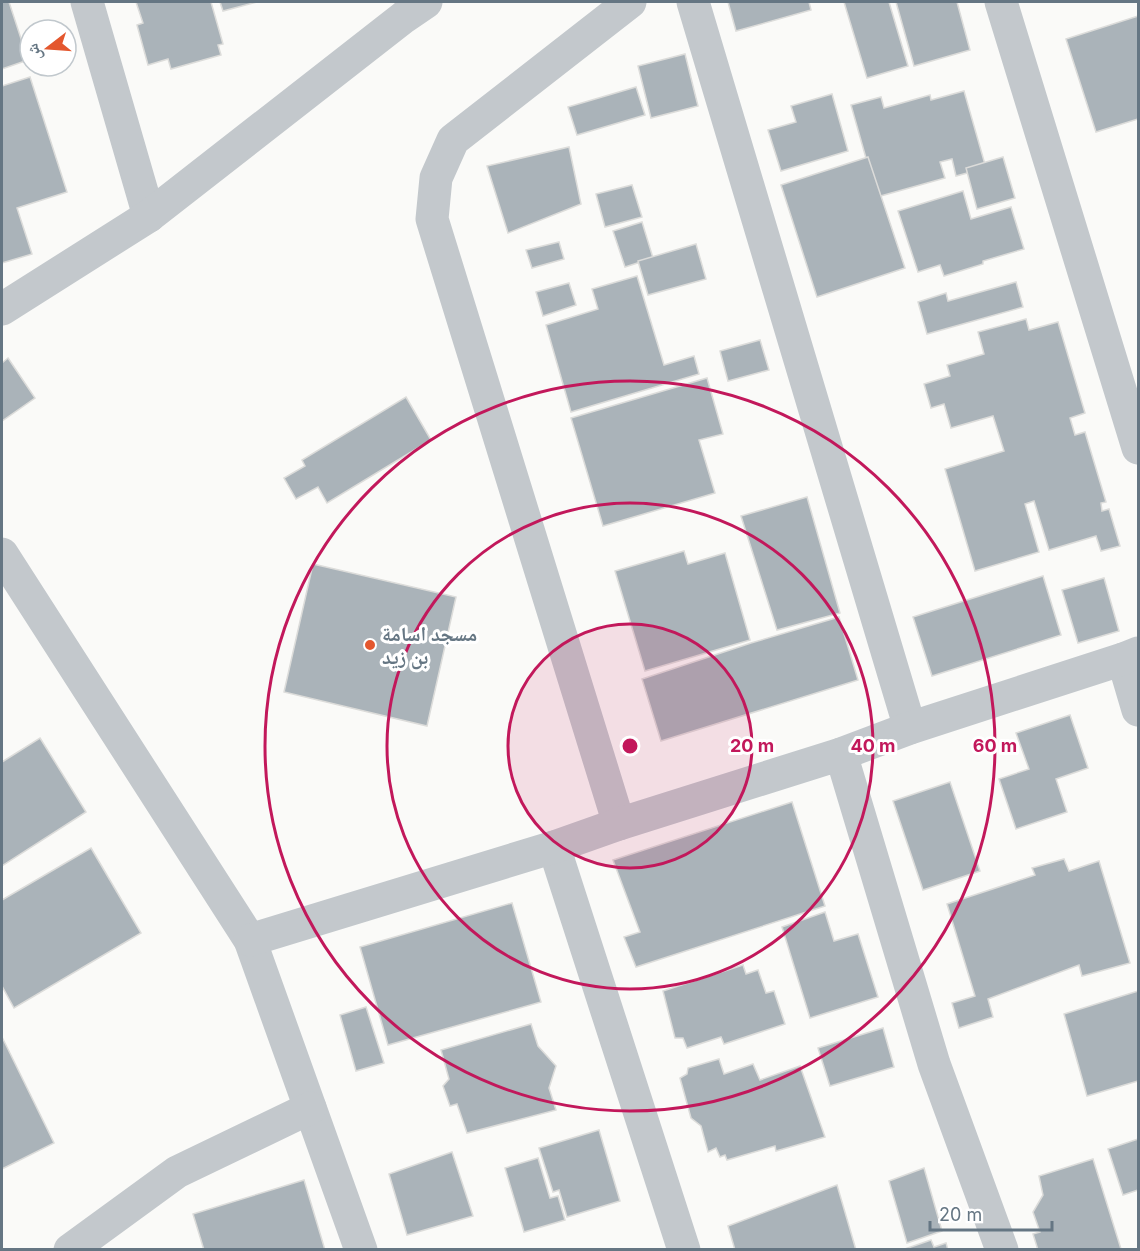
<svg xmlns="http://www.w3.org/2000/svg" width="1140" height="1251" viewBox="0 0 1140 1251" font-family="Inter,'Noto Naskh Arabic',sans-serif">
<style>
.building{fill:#aab3b9;stroke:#dcdcda;stroke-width:1.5}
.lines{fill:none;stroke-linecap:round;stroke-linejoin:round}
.street{stroke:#c3c8cc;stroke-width:33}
.ring{fill:none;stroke:#c2185b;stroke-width:3}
.poi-dot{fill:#e4572e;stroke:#fff;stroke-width:2}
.labels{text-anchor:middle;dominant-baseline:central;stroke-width:6;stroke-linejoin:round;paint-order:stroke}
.poi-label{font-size:20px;font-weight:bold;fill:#657683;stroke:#fff;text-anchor:start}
.centre{fill:#c2185b;stroke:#fff;stroke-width:3}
.ring-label{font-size:18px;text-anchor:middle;font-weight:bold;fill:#c2185b;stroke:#fff;stroke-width:6;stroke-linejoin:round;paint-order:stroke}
</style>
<rect width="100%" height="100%" fill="#fafaf8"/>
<g class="building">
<path d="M 2,2 L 9,2 L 28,60 L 2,69 Z"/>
<path d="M 136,2 L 211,2 L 223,44 L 218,45 L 221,55 L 171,69 L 168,59 L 148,65 L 137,25 L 143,23 Z"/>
<path d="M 220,2 L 257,2 L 223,11 Z"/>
<path d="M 728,2 L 809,2 L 811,10 L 736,31 Z"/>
<path d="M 844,2 L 889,2 L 908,66 L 867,78 Z"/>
<path d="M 896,2 L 957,2 L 970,50 L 914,66 Z"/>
<path d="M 1138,16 L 1138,119 L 1096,132 L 1066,39 Z"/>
<path d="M 685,54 L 698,106 L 651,118 L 638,66 Z"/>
<path d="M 30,77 L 67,192 L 17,208 L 32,254 L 2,263 L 2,86 Z"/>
<path d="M 636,87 L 645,115 L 577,135 L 568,107 Z"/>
<path d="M 964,91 L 986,168 L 956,176 L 952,159 L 940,162 L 945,178 L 877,197 L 851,105 L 881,97 L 884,108 L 930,95 L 931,100 Z"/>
<path d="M 832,94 L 848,151 L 781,171 L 768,130 L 796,122 L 791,106 Z"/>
<path d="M 569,147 L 581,204 L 508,233 L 487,166 Z"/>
<path d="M 868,157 L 905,268 L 817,297 L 781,185 Z"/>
<path d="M 1003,157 L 1015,198 L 977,209 L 966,168 Z"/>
<path d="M 632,185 L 642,217 L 605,227 L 596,194 Z"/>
<path d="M 963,191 L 971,219 L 1011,207 L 1024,249 L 983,261 L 983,264 L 944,276 L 940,265 L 918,272 L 898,211 Z"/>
<path d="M 642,222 L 653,258 L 625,267 L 613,231 Z"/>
<path d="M 559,242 L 564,259 L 532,268 L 526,250 Z"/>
<path d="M 696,244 L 706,279 L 648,295 L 638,261 Z"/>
<path d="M 637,276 L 664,365 L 694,356 L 699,374 L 571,412 L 546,325 L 598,309 L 592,289 Z"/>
<path d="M 1016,282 L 1023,307 L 927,334 L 918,302 L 946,293 L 948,301 Z"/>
<path d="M 569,283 L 576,305 L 543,316 L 536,292 Z"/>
<path d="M 1026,319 L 1029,330 L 1058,322 L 1085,413 L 1070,418 L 1075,435 L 1085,432 L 1106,502 L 1101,503 L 1102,511 L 1109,509 L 1120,546 L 1101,551 L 1096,536 L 1049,550 L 1034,501 L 1025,504 L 1039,552 L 975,571 L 945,469 L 1004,451 L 993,416 L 951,428 L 944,404 L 931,408 L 924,384 L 950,376 L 947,365 L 984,354 L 978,332 Z"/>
<path d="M 760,340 L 769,370 L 728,381 L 720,351 Z"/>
<path d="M 8,358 L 35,398 L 2,421 L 2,363 Z"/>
<path d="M 707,378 L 723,434 L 699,440 L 715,493 L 603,526 L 571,418 Z"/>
<path d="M 406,397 L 431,440 L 327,503 L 318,487 L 296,499 L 284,478 L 305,466 L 302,460 Z"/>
<path d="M 807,497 L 840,613 L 777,630 L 741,516 Z"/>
<path d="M 684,551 L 688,564 L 725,553 L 750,640 L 645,671 L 615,571 Z"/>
<path d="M 313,564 L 456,597 L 427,726 L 284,692 Z"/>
<path d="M 1043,576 L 1061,635 L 932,676 L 913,617 Z"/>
<path d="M 1104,578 L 1119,631 L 1078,643 L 1062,590 Z"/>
<path d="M 839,617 L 858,680 L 661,741 L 642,679 L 751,643 Z"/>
<path d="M 1070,715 L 1088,768 L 1056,779 L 1067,812 L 1016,829 L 999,779 L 1029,769 L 1016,733 Z"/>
<path d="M 40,738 L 86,812 L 2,866 L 2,762 Z"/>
<path d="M 950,782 L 980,871 L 923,890 L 893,801 Z"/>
<path d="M 792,802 L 825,906 L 636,967 L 624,937 L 640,932 L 613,860 Z"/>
<path d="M 91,848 L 141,933 L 14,1008 L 2,986 L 2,900 Z"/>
<path d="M 1064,859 L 1069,871 L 1099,861 L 1130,963 L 1082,976 L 1079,965 L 988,999 L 993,1017 L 959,1028 L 952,1003 L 975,996 L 947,904 L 1035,875 L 1032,868 Z"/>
<path d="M 512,903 L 541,1002 L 388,1045 L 360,947 Z"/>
<path d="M 825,912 L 834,941 L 858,934 L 878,997 L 810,1018 L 782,927 Z"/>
<path d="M 743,965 L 746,974 L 758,970 L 766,993 L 774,991 L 785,1024 L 724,1044 L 721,1037 L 687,1048 L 683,1038 L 675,1038 L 663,991 Z"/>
<path d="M 1138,991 L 1138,1081 L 1087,1096 L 1064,1014 Z"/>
<path d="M 366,1007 L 384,1063 L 356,1071 L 340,1015 Z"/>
<path d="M 531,1024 L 538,1046 L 556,1066 L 549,1088 L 556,1110 L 467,1133 L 457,1104 L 450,1106 L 443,1086 L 449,1079 L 441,1050 Z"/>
<path d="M 883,1028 L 894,1067 L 830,1086 L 818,1048 Z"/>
<path d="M 2,1037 L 54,1143 L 2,1169 Z"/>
<path d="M 719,1059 L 724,1074 L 753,1064 L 760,1080 L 800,1066 L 825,1137 L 776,1151 L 775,1146 L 727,1160 L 725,1155 L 720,1157 L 716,1148 L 708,1152 L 701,1126 L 691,1118 L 680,1078 L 687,1074 L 688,1068 Z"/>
<path d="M 599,1130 L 620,1201 L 567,1217 L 559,1190 L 553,1192 L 539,1148 Z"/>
<path d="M 1138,1139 L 1138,1190 L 1123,1195 L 1108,1149 Z"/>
<path d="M 452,1152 L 473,1216 L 407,1235 L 389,1174 Z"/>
<path d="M 538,1158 L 550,1198 L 558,1196 L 565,1220 L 524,1232 L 505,1168 Z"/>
<path d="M 1093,1159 L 1121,1249 L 1038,1250 L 1033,1234 L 1040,1232 L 1033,1212 L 1043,1195 L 1039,1176 Z"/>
<path d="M 924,1168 L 942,1231 L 907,1243 L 889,1181 Z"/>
<path d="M 304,1180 L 325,1250 L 204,1250 L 193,1214 Z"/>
<path d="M 837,1185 L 856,1250 L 735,1250 L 728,1226 Z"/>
<path d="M 931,1240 L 934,1247 L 946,1243 L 948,1250 L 902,1250 Z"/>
</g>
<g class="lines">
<g class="street">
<path d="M 87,2 L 149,216"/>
<path d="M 693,2 L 910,728"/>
<path d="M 1001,2 L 1138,448"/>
<path d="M 2,309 L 149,216 L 404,17 L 426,2"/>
<path d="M 2,554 L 250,940 L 361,1250"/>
<path d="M 1138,653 L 1123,659 L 1138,710"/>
<path d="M 841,754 L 910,728 L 1123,659"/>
<path d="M 619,824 L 432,219 L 436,178 L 453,140 L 630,2"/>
<path d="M 554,847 L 684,1250"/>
<path d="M 250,940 L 554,847 L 619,824 L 841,754 L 934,1064 L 1002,1250"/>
<path d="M 70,1250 L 177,1172 L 310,1108"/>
</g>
</g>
<circle cx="630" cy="746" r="122" fill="#c2185b" fill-opacity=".12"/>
<g class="ring">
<circle cx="630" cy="746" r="122"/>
<circle cx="630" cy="746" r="243"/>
<circle cx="630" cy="746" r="365"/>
</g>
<circle class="poi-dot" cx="370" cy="645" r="6"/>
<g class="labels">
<g class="poi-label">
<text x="382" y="634">مسجد اسامة<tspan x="382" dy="23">بن زيد</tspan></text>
</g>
</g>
<circle cx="630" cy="746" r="9" class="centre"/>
<g class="ring-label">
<text x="752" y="752">20 m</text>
<text x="873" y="752">40 m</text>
<text x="995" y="752">60 m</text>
</g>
<rect width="1140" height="1251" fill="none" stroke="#657683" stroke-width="6"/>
<g transform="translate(48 48) rotate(253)"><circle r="28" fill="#ffffff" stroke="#c1c8cd" stroke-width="1.5"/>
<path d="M0-4.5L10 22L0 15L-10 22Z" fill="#e4572e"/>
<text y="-9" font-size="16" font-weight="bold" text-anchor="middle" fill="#657683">ش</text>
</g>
<path d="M930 1221v9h122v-9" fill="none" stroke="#657683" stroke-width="3"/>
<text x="939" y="1221" font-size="18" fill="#657683" stroke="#ffffff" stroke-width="4.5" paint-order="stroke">20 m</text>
</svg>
